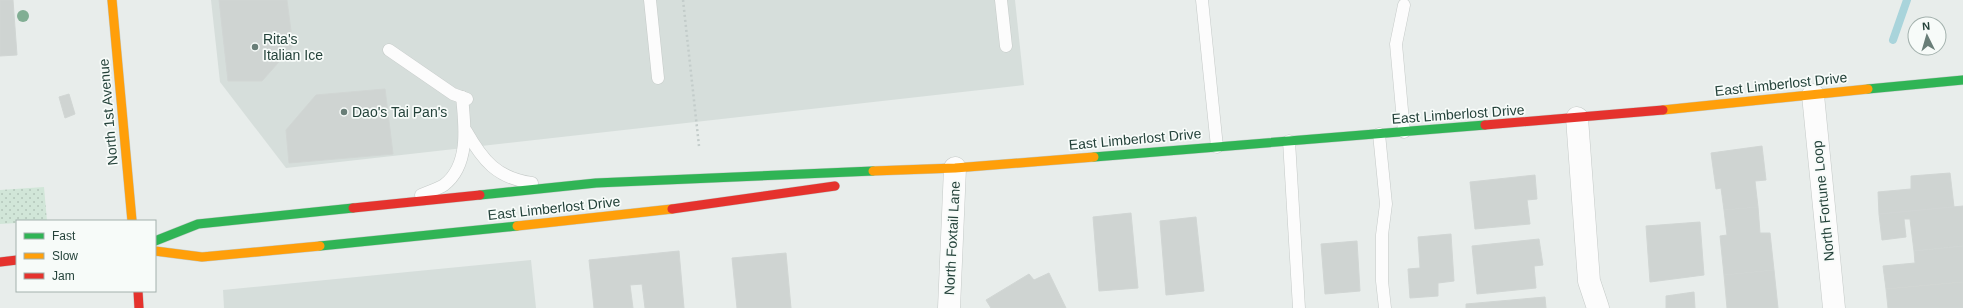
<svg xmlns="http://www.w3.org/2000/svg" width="1963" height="308" viewBox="0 0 1963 308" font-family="Helvetica,sans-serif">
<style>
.built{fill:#d6dedb}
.green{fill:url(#green-dots)}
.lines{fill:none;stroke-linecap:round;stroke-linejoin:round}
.stream{stroke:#a9d4db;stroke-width:8}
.building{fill:#cfd4d2;stroke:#d1d6d4}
.lane-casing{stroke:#c5cac8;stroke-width:13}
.street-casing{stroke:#c5cac8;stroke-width:23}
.fast-casing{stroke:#c3cbc8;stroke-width:10}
.slow-casing{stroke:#c3cbc8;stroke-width:10}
.jam-casing{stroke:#c3cbc8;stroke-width:10}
.path{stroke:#c3ccca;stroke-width:2.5;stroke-dasharray:2 3;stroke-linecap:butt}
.lane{stroke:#fcfcfc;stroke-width:12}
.street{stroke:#fcfcfc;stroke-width:22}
.fast{stroke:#30b455;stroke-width:9}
.slow{stroke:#ff9f0a;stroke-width:9}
.jam{stroke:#e5322d;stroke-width:9}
.tree{fill:#81ae93}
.poi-dot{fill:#697e78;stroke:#f7fbf9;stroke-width:1.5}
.labels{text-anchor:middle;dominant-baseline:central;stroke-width:3.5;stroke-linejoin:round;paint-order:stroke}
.poi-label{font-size:14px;fill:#24423a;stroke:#f7fbf9;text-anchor:start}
.street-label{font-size:14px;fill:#24423a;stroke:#f7fbf9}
</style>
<defs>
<pattern id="green-dots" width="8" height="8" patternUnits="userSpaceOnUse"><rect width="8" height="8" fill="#d1e6d8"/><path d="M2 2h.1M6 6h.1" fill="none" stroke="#b3c6ba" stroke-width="1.8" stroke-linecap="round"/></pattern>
</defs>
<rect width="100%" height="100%" fill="#e8edeb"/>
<g class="built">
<path d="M 211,0 L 1015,0 L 1024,85 L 286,168 L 220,82 Z"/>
<path d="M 531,260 L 536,308 L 224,308 L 223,290 Z"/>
</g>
<path class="green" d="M 44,187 L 47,221 L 17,221 L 17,223 L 0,224 L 0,190 Z"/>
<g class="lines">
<path class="stream" d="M 1893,40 L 1907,0"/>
</g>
<g class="building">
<path d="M 0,0 L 13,0 L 17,55 L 0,56 Z"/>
<path d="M 219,0 L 287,0 L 293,46 L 262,81 L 228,81 Z"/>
<path d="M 385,89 L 393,154 L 289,163 L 286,130 L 316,95 Z"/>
<path d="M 69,94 L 75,114 L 65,118 L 59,97 Z"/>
<path d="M 1762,146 L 1766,180 L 1755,181 L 1758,207 L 1724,210 L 1721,188 L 1716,189 L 1711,153 Z"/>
<path d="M 1950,173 L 1954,207 L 1879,214 L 1878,192 L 1911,189 L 1911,176 Z"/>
<path d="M 1535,175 L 1537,199 L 1527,200 L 1530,224 L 1475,229 L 1470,182 Z"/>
<path d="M 1963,206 L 1963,246 L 1914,251 L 1910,219 L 1904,219 L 1906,237 L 1882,240 L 1879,214 Z"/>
<path d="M 1758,207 L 1760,233 L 1770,233 L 1774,270 L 1724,275 L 1720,236 L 1727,235 L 1724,210 Z"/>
<path d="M 1131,213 L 1138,288 L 1099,291 L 1093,217 Z"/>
<path d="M 1196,217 L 1204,291 L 1166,295 L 1160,221 Z"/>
<path d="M 1700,222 L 1704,275 L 1650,282 L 1646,226 Z"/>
<path d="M 1451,234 L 1454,281 L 1438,283 L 1438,296 L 1410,298 L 1408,269 L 1420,268 L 1418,237 Z"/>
<path d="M 1539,239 L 1543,265 L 1534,266 L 1536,288 L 1477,294 L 1472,246 Z"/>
<path d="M 1357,241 L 1360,291 L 1325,294 L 1321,244 Z"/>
<path d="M 1963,246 L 1963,282 L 1886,289 L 1883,266 L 1915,263 L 1914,251 Z"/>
<path d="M 679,251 L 684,308 L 645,308 L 642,284 L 630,285 L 633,308 L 594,308 L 589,260 Z"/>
<path d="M 786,253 L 791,308 L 737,308 L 732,258 Z"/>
<path d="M 1774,270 L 1778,308 L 1727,308 L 1724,275 Z"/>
<path d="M 1049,273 L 1066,308 L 991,308 L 986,300 L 1029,274 L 1034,280 Z"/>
<path d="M 1963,282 L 1963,308 L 1888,308 L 1886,289 Z"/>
<path d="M 1694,292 L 1695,308 L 1666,308 L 1666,296 Z"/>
<path d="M 1545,297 L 1546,308 L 1466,308 L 1466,304 Z"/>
</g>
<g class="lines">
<defs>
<g id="lane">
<path d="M 650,0 L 658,78"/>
<path d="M 1001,0 L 1006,46"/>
<path d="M 1202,0 L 1217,147"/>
<path d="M 389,50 L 453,94 L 467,99"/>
<path d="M 466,131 C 483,161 497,178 532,183"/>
<path d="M 1404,132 L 1396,44 L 1404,5"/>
<path d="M 1379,134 L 1386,204 L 1382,235 L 1382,281 L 1385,308"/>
<path d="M 1289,141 L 1299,308"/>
<path d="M 421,195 C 428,192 438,189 444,185 C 470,165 465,126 462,97"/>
</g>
<g id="street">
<path d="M 1813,95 L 1834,308"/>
<path d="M 1577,118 L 1589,281 L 1598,308"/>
<path d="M 949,308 L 955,168"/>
</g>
<g id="fast">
<path d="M 1868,89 L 1963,80"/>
<path d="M 1094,157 L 1485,125"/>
<path d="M 480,195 L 596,183 L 873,171"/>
<path d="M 155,241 L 198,224 L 353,208"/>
<path d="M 320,246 L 517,226"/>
</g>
<g id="slow">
<path d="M 112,0 L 132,221"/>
<path d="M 1663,110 L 1868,89"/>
<path d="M 873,171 L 955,168 L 1094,157"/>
<path d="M 517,226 L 672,209"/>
<path d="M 155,251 L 202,257 L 320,246"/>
</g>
<g id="jam">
<path d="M 1485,125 L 1663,110"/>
<path d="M 353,208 L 480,195"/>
<path d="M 672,209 L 835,186"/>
<path d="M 0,262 L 17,260"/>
<path d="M 138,291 L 139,308"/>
</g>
</defs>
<use href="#lane" class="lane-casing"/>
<use href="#street" class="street-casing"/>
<use href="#fast" class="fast-casing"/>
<use href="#slow" class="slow-casing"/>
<use href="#jam" class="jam-casing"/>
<path class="path" d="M 683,0 L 699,146"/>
<use href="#lane" class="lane"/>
<use href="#street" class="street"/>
<use href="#fast" class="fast"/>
<use href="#slow" class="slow"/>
<use href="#jam" class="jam"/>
</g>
<circle class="tree" cx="23" cy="16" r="6"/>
<g class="poi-dot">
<circle cx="255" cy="47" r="4"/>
<circle cx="344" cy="112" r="4"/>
</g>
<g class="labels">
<g class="poi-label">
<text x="263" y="39">Rita's<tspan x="263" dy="16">Italian Ice</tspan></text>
<text x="352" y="112">Dao's Tai Pan's</text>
</g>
<g class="street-label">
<text transform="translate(1781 84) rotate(-6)">East Limberlost Drive</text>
<text transform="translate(108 112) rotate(-95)">North 1st Avenue</text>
<text transform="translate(1458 114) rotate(-4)">East Limberlost Drive</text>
<text transform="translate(1135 139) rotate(-5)">East Limberlost Drive</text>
<text transform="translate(1823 201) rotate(-96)">North Fortune Loop</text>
<text transform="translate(554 208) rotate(-6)">East Limberlost Drive</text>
<text transform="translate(952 238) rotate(-87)">North Foxtail Lane</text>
</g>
</g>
<rect x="16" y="220" width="140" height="72" fill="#f7fbf9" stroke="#a3b1ad"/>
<rect x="24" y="233" width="20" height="6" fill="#30b455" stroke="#a3b1ad"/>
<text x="52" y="240" font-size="12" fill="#24423a">Fast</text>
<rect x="24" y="253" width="20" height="6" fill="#ff9f0a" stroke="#a3b1ad"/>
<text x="52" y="260" font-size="12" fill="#24423a">Slow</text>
<rect x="24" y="273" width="20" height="6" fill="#e5322d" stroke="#a3b1ad"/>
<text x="52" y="280" font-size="12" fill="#24423a">Jam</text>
<g transform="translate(1927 36) rotate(355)"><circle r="19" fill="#f7fbf9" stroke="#a3b1ad"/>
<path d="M0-3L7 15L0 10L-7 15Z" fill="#697e78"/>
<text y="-6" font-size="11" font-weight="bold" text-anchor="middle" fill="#24423a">N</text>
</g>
</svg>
